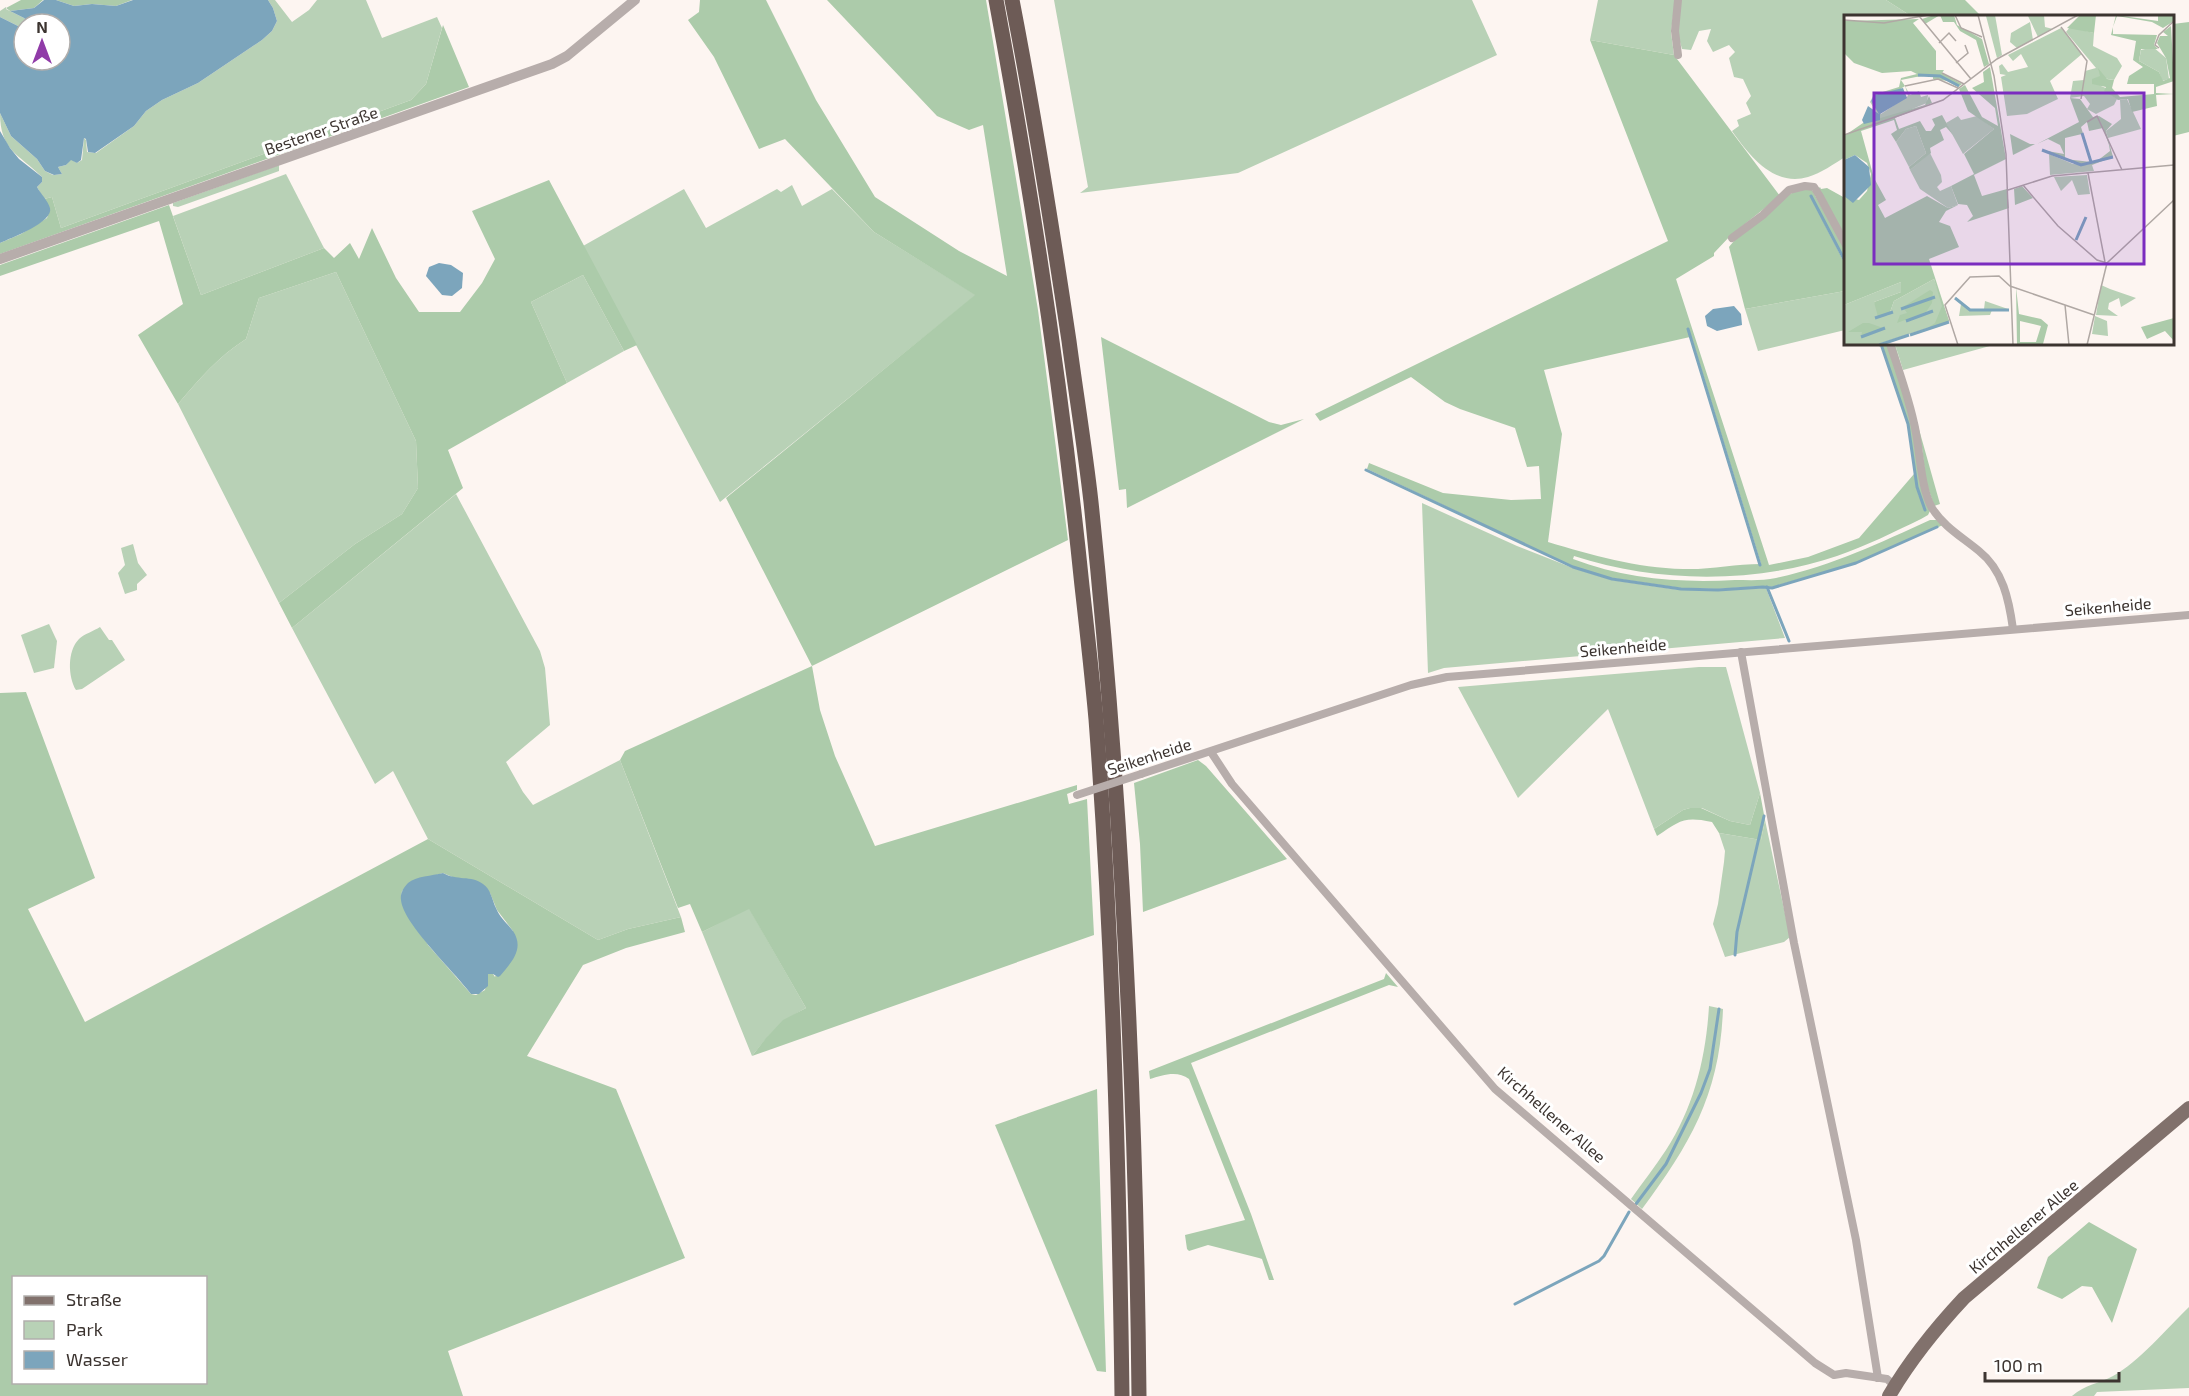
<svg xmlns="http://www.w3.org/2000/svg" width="2189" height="1396" viewBox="0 0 2189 1396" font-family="'Exo 2',sans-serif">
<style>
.green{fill:#b8d1b6}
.forest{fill:#accbaa;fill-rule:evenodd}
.water{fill:#7ca5bc}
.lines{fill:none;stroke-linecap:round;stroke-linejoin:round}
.stream{stroke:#7ca5bc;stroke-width:3}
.minor{stroke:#b7adab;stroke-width:8}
.tertiary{stroke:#b7adab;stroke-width:10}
.primary{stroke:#81716c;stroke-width:14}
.motorway{stroke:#6d5b56;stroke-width:15}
.minor-bridge{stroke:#b7adab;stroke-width:8}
.labels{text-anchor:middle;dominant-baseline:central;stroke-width:6;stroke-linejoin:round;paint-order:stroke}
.street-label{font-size:16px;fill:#3c3430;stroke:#fff}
.inset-river{fill:none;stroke:#7ca5bc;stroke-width:3}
.inset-road{fill:none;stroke:#b0a8a4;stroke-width:1.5}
.view{fill:#7b2cbf;fill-opacity:0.15;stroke:#7b2cbf;stroke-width:3}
.inset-edge{fill:none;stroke:#3c3430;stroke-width:3}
</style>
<rect width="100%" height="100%" fill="#fdf5f1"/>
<g class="green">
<path d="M 268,0 L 275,0 L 292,22 L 309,10 L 317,0 L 366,0 L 382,38 L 437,17 L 442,28 L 426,84 L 411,100 L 61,228 L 52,197 L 44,199 L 37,187 L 42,182 L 42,177 C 19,154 0,151 0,113 L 11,136 L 37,159 L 45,171 L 53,175 L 62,174 L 58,167 L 66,165 L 71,159 L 77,163 L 82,160 L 84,138 L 86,140 L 87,152 L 96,153 L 134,126 L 146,111 L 162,100 L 198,83 L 262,40 L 272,31 L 277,21 L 273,8 Z"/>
<path d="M 1054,0 L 1472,0 L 1497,55 L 1238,173 L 1080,193 L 1088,187 Z"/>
<path d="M 1598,0 L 1675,0 L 1671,32 L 1674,55 L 1590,40 Z"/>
<path d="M 1681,0 L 1886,0 L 1911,16 L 1846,16 L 1845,157 C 1834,164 1821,173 1808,177 C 1773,187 1749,155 1732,131 L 1739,126 L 1737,120 L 1751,114 L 1746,103 L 1751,96 L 1743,79 L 1734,77 L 1729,58 L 1735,52 L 1729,45 L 1713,52 L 1707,41 L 1711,29 L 1699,31 L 1691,50 L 1682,49 L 1678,35 Z"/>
<path d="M 6,7 L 6,9 L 24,18 L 30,24 L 24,24 L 24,29 L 0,17 L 0,11 Z"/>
<path d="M 279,165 L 279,171 L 178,207 L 173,206 L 173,203 Z"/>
<path d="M 286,174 L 324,248 L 201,295 L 173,216 Z"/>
<path d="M 792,185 L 802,206 L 832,189 L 874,232 L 976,295 L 720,502 L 583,246 L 684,189 L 706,228 L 777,189 L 781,192 Z"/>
<path d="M 336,272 L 416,441 L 418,488 L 402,514 L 355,544 L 279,603 L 178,404 C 199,379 219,356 246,339 L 259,298 Z"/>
<path d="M 583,275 L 624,351 L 567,383 L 531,302 Z"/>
<path d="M 1845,291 L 1845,330 L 1758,351 L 1745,309 Z"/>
<path d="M 1895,344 L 1997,344 L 1903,370 Z"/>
<path d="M 456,494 L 540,651 L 545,668 L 550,725 L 506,762 L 523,792 L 533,805 L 620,760 L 681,917 L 628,929 L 598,940 L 428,839 L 393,771 L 375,784 L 292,628 Z"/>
<path d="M 1422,503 L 1517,546 L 1573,568 L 1612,580 L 1680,590 L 1766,588 L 1785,638 L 1444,668 L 1428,673 Z"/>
<path d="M 133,544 L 138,563 L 147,575 L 137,584 L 137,590 L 125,594 L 118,573 L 125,565 L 121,548 Z"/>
<path d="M 49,624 L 57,641 L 54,668 L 34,673 L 21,635 Z"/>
<path d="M 100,627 L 109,640 L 112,640 L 125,660 L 82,689 L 76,690 C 68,677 67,651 79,639 C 84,634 94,631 100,627 Z"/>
<path d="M 1699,667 L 1726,667 L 1760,793 L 1750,825 L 1730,821 L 1702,808 L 1690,808 L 1683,810 L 1654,829 L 1608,709 L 1518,798 L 1458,687 Z"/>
<path d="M 1765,820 L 1790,937 L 1784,942 L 1725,957 L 1713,924 L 1718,904 L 1724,862 L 1725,851 L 1719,833 L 1761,840 Z"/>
<path d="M 749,908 L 806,1008 C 780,1022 770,1033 752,1056 L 702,932 Z"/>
<path d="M 1709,1006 L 1723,1009 C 1720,1093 1691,1143 1642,1209 L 1631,1199 C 1642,1183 1655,1167 1666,1150 C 1694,1107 1706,1057 1709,1006 Z"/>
<path d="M 2189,1307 L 2189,1388 L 2097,1392 L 2094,1396 L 2072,1396 C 2086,1384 2098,1384 2113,1376 C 2138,1363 2168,1327 2189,1307 Z"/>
</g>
<g class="forest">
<path d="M 21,0 L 43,0 L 34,8 L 10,11 L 6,8 Z"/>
<path d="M 56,0 L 132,0 L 116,6 L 92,4 L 74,6 Z"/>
<path d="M 700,0 L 766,0 L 816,100 L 875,197 L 959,251 L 1007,276 L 983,125 L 969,130 L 937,116 L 827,0 L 986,0 L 1038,310 L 1068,540 L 812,666 L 820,710 L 835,756 L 875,846 L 1077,785 L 1077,790 L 1067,794 L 1069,804 L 1087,799 L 1094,935 L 752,1056 L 766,1038 L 783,1020 L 806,1008 L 749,909 L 702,932 L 690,904 L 678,908 L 620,760 L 625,751 L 812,666 L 726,498 L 975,295 L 874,232 L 785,139 L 759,149 L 714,57 L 688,20 L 699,12 Z"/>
<path d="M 1886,0 L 1965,0 L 1981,16 L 1911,16 Z"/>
<path d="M 2189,22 L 2189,132 L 2173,136 L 2173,24 Z"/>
<path d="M 443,25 L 469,87 L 0,254 L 0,243 L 21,234 L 47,218 L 50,209 L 44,199 L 52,197 L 61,228 L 411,100 L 426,84 Z"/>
<path d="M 1590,40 L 1674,55 L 1780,196 L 1731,235 L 1714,253 L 1714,256 L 1676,279 L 1769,565 L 1808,557 L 1859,538 L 1914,474 L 1919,496 L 1926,510 L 1918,489 L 1908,423 L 1882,344 L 1889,344 L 1907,400 L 1930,511 L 1928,515 L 1921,519 C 1894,532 1866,546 1837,556 C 1754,584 1657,583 1574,556 L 1573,559 C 1625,579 1679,583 1735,580 C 1748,580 1763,581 1776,578 C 1831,566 1880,543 1930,520 L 1937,520 L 1943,525 L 1858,562 L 1772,587 L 1763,586 L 1718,589 L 1681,588 L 1612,578 L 1574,567 L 1367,469 L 1369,463 L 1443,493 L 1511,500 L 1541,499 L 1539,466 L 1527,467 L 1515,428 L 1460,409 L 1445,402 L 1411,377 L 1320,421 L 1315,414 L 1668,241 ZM 1689,329 L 1761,564 C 1735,564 1709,570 1683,569 C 1637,568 1591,555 1548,542 L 1562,434 L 1544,370 L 1690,337 Z"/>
<path d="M 549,180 L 637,345 L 624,351 L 583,275 L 531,302 L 567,383 L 448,450 L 463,488 L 292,628 L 279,603 L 355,544 L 402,514 L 418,488 L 416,441 L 336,272 L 259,298 L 246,339 C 219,356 199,379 178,404 L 138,335 L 183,304 L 159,221 L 0,276 L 0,265 L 169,205 L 201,295 L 324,248 L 334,258 L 350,243 L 359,259 L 372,228 L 396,278 L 419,312 L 460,312 L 482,283 L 495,259 L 472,211 Z"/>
<path d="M 1820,187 L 1821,189 L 1827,188 L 1845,198 L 1845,242 L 1818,189 Z"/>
<path d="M 1801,188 L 1812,190 L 1845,249 L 1845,261 L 1810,196 L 1845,264 L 1845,291 L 1745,309 L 1729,247 C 1746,225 1777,200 1801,188 Z"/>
<path d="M 1101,337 L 1269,422 L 1281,425 L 1304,419 L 1127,508 L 1126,489 L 1119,490 Z"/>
<path d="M 1892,344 L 1895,344 L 1940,504 L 1934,506 L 1926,481 L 1922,448 Z"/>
<path d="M 26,692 L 95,878 L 28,909 L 85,1022 L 428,839 L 598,940 L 628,929 L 681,917 L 685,932 L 626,948 L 583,965 L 527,1056 L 616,1089 L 685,1258 L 448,1351 L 463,1396 L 0,1396 L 0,693 ZM 443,873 L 490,893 L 497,910 L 513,931 L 495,977 L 493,974 L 488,974 L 485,990 L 476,995 L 471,994 L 428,945 L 401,898 L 402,891 L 430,877 ZM 14,1278 L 206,1278 L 206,1382 L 14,1382 Z"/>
<path d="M 1198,760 L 1206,766 L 1287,859 L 1143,912 L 1140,844 L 1134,783 Z"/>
<path d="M 1760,793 L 1765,820 L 1761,840 L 1719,833 L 1712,822 C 1683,816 1680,821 1657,836 L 1654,829 L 1683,810 L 1690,808 L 1701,808 L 1730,821 L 1750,825 Z"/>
<path d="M 1386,973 L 1398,987 L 1389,985 L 1191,1063 L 1251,1214 L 1274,1280 L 1269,1280 L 1262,1259 L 1259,1258 L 1208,1245 L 1189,1251 L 1187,1249 L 1185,1235 L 1245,1220 L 1189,1079 C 1178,1070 1162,1075 1150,1079 L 1149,1071 L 1384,979 Z"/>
<path d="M 1097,1089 L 1106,1372 L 1097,1371 L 995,1125 Z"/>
<path d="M 2089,1222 L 2137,1249 L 2112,1323 L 2092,1287 L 2082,1286 L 2062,1299 L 2037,1288 L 2048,1257 Z"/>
</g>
<g class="water">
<path d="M 44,0 L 56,0 L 74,6 L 92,4 L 116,6 L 133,0 L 268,0 L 273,8 L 277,21 L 272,31 L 262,40 L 198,83 L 162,100 L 146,111 L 134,126 L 95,153 L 88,152 L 86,139 L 84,138 L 81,160 L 77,163 L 71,160 L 66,165 L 58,167 L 62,174 L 54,175 L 45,171 L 37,159 L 11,136 L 0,113 L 0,17 L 24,29 L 24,60 L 60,60 L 60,24 L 30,24 L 24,18 L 10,11 L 34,8 Z"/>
<path d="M 0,131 L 10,148 L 19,159 L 42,177 L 42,182 L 37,187 C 41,194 48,201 50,208 C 54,222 11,238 0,243 Z"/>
<path d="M 439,263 L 451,265 L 463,273 L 462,288 L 452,296 L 442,295 L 426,276 L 429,267 Z"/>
<path d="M 1734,306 L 1741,314 L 1742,325 L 1717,331 L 1707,326 L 1705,316 L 1713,309 Z"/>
<path d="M 443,873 C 457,881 471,875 483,884 C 491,889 492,900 496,908 C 500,918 507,923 513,931 C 525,949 511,963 500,976 L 498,977 L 493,974 L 488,974 L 488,986 L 479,994 L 471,994 C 455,972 403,924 401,900 C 400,894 403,888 408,883 C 416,876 432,876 443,873 Z"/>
</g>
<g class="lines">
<g class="stream">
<path d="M 1811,196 L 1846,263"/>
<path d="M 1688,329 L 1760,565"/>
<path d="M 1881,344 L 1908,424 L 1917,487 L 1925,510"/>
<path d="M 1366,470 L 1573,567 L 1612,579 L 1681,589 L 1718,590 L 1763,587 L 1772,588 L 1856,563 L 1937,527"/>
<path d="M 1767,587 L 1789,641"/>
<path d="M 1735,955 L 1737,932 L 1764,816"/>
<path d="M 1636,1204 L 1666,1164 L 1701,1093 L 1710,1069 L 1719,1009"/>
<path d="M 1515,1304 L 1599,1261 L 1604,1256 L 1629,1212"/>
</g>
<g class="minor">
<path d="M 1678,55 L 1675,31 L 1678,0"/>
<path d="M 1732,238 L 1763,215 L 1789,190 L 1805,186 L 1814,187 L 1819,195 L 1846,245"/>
<path d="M 1890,344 C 1899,370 1908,396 1914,423 C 1920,447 1920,487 1932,508 C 1943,526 1962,537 1979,551 C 2003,570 2009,600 2013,629"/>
<path d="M 1741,652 L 1794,943 L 1856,1240 L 1878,1378"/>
<path d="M 1211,752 L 1232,784 L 1495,1089 L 1815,1363 L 1834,1375 L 1846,1373 L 1887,1379 L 1895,1386"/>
<path d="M 1141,774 L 1411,685 L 1447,677 L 2189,615"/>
</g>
<path class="tertiary" d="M 0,259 L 552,64 L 567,56 L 635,0"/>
<path class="primary" d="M 1889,1396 C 1910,1360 1936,1328 1964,1298 L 2189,1108"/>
<g class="motorway">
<path d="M 996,0 C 1032,194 1062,389 1082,586 C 1087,630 1092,675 1096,719 C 1113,945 1119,1170 1122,1396"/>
<path d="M 1012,0 C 1034,113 1052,227 1069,341 C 1076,394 1085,448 1091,502 C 1122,799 1136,1097 1139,1396"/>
</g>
<path class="minor-bridge" d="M 1077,795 L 1141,774"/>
</g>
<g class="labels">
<g class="street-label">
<text transform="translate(321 130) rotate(-19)">Bestener Straße</text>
<text transform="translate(2108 606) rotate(-5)">Seikenheide</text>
<text transform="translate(1623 647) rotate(-5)">Seikenheide</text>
<text transform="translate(1149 756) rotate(-18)">Seikenheide</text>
<text transform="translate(1552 1114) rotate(41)">Kirchhellener Allee</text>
<text transform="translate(2023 1226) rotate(-40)">Kirchhellener Allee</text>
</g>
</g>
<g transform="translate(1844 15)">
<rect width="330" height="330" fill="#fdf5f1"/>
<path d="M 151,0 L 158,40 L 153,43 L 142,1 ZM 200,0 L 201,12 L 209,14 L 194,22 L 184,1 ZM 186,7 L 189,25 L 173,33 L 166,27 L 167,18 ZM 226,12 L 250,18 L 249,31 L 273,43 L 278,51 L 270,65 L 253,62 L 257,71 L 264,74 L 261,76 L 273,84 L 270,90 L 252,99 L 243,94 L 246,89 L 240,81 L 226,83 L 229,66 L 240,65 L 241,56 L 252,53 L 222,17 ZM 217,13 L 238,39 L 206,66 L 214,84 L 183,99 L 163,101 L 157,62 L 162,60 L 156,59 L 155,51 L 158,49 L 164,57 L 184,52 L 177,39 L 169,46 L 164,40 ZM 309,32 L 322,43 L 325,64 L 318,66 L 315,57 L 295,46 L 297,35 ZM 61,71 L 66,80 L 75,76 L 77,82 L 84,80 L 83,88 L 38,106 L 26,87 L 29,81 L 31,78 L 35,81 L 30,80 L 27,86 L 37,99 L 64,81 ZM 283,84 L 297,114 L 264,123 L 262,116 L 277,104 L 276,85 ZM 114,101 L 117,105 L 133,101 L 150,114 L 119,139 L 102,108 ZM 72,111 L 82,138 L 65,152 L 52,127 L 62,114 ZM 86,138 L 97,160 L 98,167 L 93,172 L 96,176 L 107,171 L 114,190 L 104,193 L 76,174 L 66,155 ZM 205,139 L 229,149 L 248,150 L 250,156 L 206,160 ZM 243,160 L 246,179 L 234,180 L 228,165 L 217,176 L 210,162 ZM 90,264 L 105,306 L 31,330 L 0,330 L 0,290 L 57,267 L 57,277 L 30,287 L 39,301 L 45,300 L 50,286 ZM 257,270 L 266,274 L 292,283 L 277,292 L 275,283 L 265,288 L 264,294 L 274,301 L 252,300 ZM 110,282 L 126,294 L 140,294 L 141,286 L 164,294 L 148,295 L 146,300 L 115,301 L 117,289 ZM 251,301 L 263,306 L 264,321 L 248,319 Z" fill="#b8d1b6"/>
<path d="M 90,0 L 110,0 L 113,10 L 138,24 L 145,49 L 140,52 L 132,25 L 116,16 L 110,7 L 99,7 L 96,0 L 81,9 L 78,4 ZM 236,0 L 252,0 L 250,18 L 223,13 ZM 272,0 L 314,6 L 314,0 L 330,0 L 330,6 L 319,13 L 308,7 L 273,1 L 269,12 L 269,19 L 313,20 L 310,30 L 314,34 L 297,34 L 295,46 L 315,57 L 319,66 L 326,63 L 322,43 L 313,28 L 316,21 L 324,21 L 319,17 L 327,11 L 330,66 L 312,72 L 312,78 L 330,79 L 312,80 L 313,91 L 288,97 L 284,84 L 274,85 L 260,76 L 262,72 L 248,69 L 248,64 L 256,61 L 254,53 L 263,64 L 270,65 L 268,73 L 276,82 L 310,79 L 310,69 L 283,69 L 285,61 L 299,52 L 289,45 L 292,26 L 267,20 ZM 75,4 L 69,8 L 92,36 L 92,55 L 100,55 L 98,58 L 118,69 L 114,72 L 104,66 L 89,64 L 89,60 L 72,62 L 57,65 L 61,71 L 55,75 L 32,79 L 55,72 L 57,63 L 73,59 L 67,56 L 38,58 L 10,48 L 0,38 L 0,6 ZM 146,52 L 162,144 L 130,160 L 138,181 L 163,174 L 165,193 L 123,207 L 129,201 L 123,190 L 114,189 L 107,171 L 130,159 L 120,139 L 150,114 L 124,96 L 115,74 L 121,70 L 138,102 L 154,111 L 151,93 L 128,73 L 140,67 L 139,57 ZM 85,81 L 88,88 L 51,103 L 55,114 L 76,106 L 82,116 L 87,116 L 91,110 L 88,104 L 98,100 L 109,120 L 102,112 L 96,115 L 100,125 L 86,133 L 87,138 L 66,155 L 65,152 L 82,138 L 72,111 L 62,114 L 52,127 L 47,119 L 53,115 L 50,105 L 17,116 L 30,163 L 42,185 L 34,190 L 41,203 L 83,181 L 104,193 L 114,190 L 102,196 L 95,207 L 106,211 L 115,232 L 85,244 L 105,306 L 82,314 L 91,308 L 98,291 L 90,264 L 50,286 L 45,300 L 34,302 L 30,287 L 57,277 L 57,267 L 0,290 L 0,181 L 15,185 L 23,176 L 27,159 L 23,148 L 11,140 L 0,145 L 0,121 L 19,108 L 81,90 ZM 226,83 L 236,84 L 249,102 L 255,101 L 268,109 L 262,116 L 269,142 L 248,150 L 233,149 L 198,135 L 220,139 L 216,130 L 204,124 L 193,129 L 235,107 ZM 243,107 L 245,116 L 259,113 L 265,130 L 266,136 L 253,146 L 248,147 L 237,112 ZM 238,119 L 247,147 L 221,144 L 221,123 ZM 166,119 L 186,129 L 191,129 L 169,140 ZM 178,171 L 189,183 L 171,190 L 170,174 ZM 172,272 L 175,299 L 197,304 L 204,310 L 199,329 L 202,330 L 173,330 ZM 176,306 L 197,311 L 192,327 L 176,327 ZM 86,275 L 89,277 L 88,288 L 82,297 L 53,308 L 56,300 L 63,298 L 59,292 ZM 330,303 L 330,326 L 321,316 L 303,324 L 297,312 ZM 19,308 L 25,308 L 39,313 L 17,322 L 18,317 L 4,317 Z" fill="#accbaa" fill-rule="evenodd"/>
<path d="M 59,73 L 63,83 L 36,99 L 36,105 L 20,109 L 18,105 L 24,91 L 35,99 L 27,86 L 30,80 ZM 11,140 L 25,152 L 27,170 L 9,188 L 0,181 L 0,145 Z" fill="#7ca5bc"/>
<path class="inset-river" d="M 74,60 L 96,61 L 115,71M 238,118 L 247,147M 198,135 L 237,150 L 269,142M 232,225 L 242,202M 111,283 L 126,295 L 165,295M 57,294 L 91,282M 31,303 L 49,297M 62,306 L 89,296M 66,320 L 105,307M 17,322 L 41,313M 35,330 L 65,320"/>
<path class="inset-road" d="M 111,0 L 117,13 L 138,22M 134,0 L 150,61 L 162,139 L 169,330M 75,1 L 127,64M 0,5 L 40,8 L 84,0M 217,12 L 243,46 L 237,84M 95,28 L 105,18 L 112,26M 315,33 L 311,30 L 315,20 L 330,6M 112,48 L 124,38 L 121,30M 98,58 L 120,69M 61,71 L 94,64 L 114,73M 243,107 L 253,101 L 278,155M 0,120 L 99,85 L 153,44 L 234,0M 244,158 L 261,247M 179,170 L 214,211 L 253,245 L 263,248M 164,175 L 208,161 L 330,150M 221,290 L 225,330M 114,330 L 101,290 L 126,262 L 155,261 L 166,271 L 250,300M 243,330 L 263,248 L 330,185"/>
<path class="view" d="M 30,78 L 300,78 L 300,249 L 30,249 Z"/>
<rect width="330" height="330" class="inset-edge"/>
</g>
<rect x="12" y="1276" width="195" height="108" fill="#ffffff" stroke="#b1aeac" stroke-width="1.5"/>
<rect x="24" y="1296" width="30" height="9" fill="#81716c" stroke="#b1aeac" stroke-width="1.5"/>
<text x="66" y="1306" font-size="18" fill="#3c3430">Straße</text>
<rect x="24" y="1321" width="30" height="18" fill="#b8d1b6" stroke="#b1aeac" stroke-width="1.5"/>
<text x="66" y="1336" font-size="18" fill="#3c3430">Park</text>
<rect x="24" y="1351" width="30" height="18" fill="#7ca5bc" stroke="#b1aeac" stroke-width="1.5"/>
<text x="66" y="1366" font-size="18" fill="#3c3430">Wasser</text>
<g transform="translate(42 42)"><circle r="28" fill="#ffffff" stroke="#b1aeac" stroke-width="1.5"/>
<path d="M0-4.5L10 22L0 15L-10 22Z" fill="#903ba8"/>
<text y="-9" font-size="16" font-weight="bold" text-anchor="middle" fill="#3c3430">N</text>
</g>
<path d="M1985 1372v9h134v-9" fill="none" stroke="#3c3430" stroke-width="3"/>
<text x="1994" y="1372" font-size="18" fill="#3c3430" stroke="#ffffff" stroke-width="4.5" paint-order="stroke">100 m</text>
</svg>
